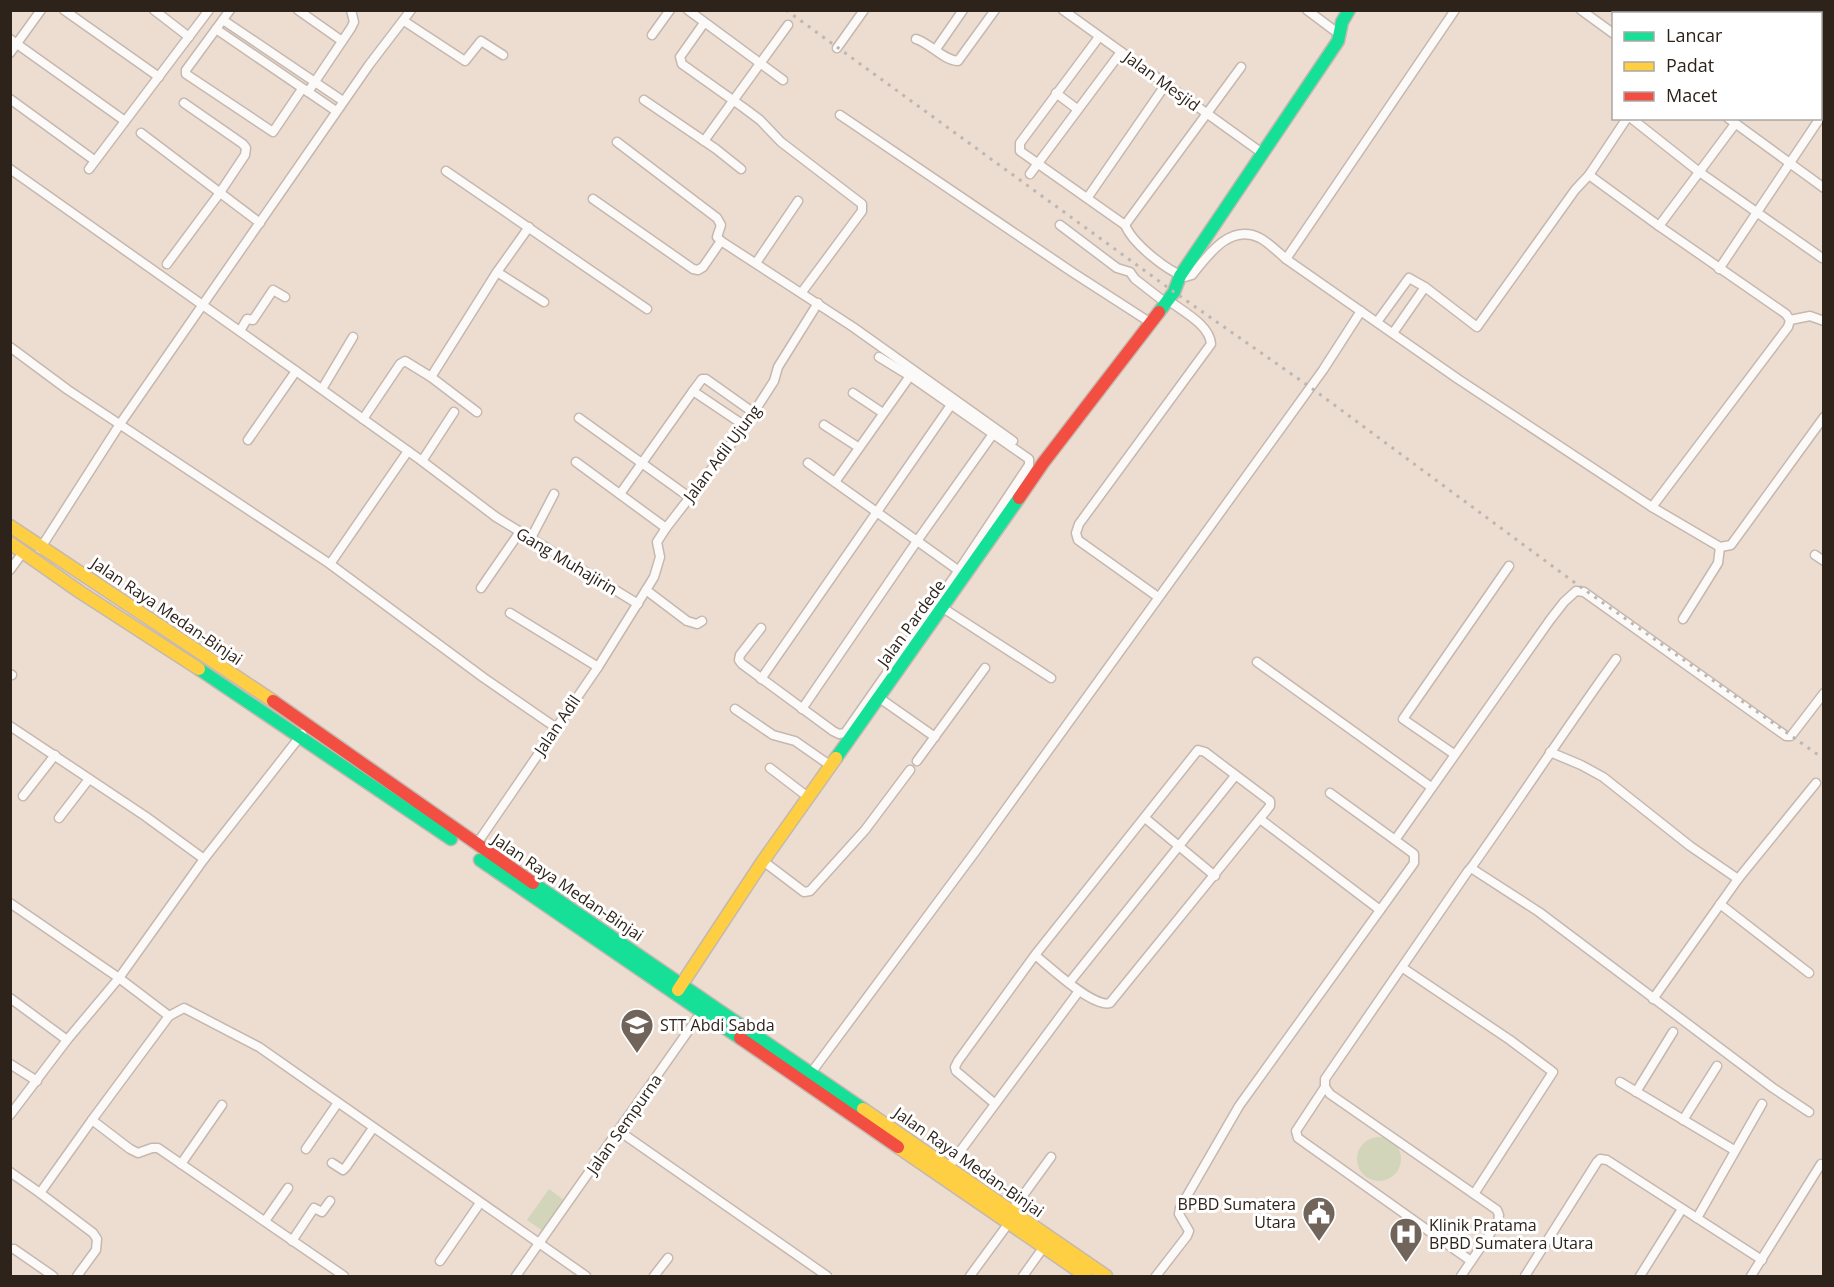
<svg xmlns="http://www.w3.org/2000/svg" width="1834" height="1287" viewBox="0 0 1834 1287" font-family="'Open Sans',sans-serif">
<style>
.green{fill:#d2d5b9}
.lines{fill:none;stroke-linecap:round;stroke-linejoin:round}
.street-casing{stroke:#c5b8af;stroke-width:11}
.fast-casing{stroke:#c5b8af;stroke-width:15}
.slow-casing{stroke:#c5b8af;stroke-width:15}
.jam-casing{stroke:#c5b8af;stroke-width:15}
.street{stroke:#fcfaf8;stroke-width:8}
.fast{stroke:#16e098;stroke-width:12}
.slow{stroke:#ffcf43;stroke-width:12}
.jam{stroke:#f24e42;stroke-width:12}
.rail{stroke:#bbb7b4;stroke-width:3;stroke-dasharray:3 6;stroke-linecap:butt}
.labels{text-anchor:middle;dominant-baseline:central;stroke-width:6;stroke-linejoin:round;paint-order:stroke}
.street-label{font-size:16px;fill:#2e231a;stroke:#fff}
.poi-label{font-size:16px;fill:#2e231a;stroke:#fff;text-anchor:start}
</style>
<rect width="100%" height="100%" fill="#eddcd0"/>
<g class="green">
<circle cx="1379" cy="1159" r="22"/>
<path d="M 549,1189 L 565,1201 L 543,1231 L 527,1220 Z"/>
</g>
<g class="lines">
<defs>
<g id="street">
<path d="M 64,10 L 159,77"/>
<path d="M 154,10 L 189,37"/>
<path d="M 230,10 L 186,70 L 186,74 L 273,132 L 302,89"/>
<path d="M 298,10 L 342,41"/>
<path d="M 688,10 L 783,80"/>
<path d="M 1063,10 L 1262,153"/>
<path d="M 1307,10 L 1339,34"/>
<path d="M 1581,10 L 1614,34"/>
<path d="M 1805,10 L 1809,14"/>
<path d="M 1704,14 L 1706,10"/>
<path d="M 223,20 L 343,101"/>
<path d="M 404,21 L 465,61 L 481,41 L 503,55"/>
<path d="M 704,23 L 680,57 L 682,64 L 744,108 L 760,120 L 781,142 L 862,204 L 862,211 L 802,292"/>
<path d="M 216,29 L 336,111"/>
<path d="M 652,35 L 670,10"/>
<path d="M 1099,37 L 1020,143 L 1020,151 L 1125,225 C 1133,244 1166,270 1185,277 L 1192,275 C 1208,255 1230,223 1260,238 C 1269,243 1278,252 1286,259 L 1458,379 L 1652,507 L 1788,327 L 1790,320 L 1786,314 L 1659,226 L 1589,175"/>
<path d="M 10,39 L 125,121"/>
<path d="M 916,39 C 931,44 943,60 958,61 L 995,10"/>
<path d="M 837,48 L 864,10"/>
<path d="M 936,49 L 963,10"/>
<path d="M 10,53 L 41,10"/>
<path d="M 308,92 L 351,28 L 354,22 L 351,10"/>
<path d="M 1056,93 L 1077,109"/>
<path d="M 10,99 L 94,160"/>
<path d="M 644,100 L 716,149 L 741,169"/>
<path d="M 1820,104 L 1824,106"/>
<path d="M 840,115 L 1072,272 L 1151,323"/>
<path d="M 1631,118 L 1698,171 L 1822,258"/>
<path d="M 1728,118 L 1824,188"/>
<path d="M 141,133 L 260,223"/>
<path d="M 704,141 L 788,25"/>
<path d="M 617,142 L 717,218 L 721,225 L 717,237 L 721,241"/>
<path d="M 10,169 L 296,371 L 422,461 L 496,517 L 638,604"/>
<path d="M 89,169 L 209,10"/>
<path d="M 446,171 L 647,309"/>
<path d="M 1030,174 L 1121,52"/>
<path d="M 1088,197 L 1166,84"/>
<path d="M 593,199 L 693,269 L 698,270 L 703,267 L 721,241 L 853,327 L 1013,441"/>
<path d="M 1060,225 L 1117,268 L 1130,272 L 1135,279 L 1166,303"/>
<path d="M 1125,225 L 1241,67"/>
<path d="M 1659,226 L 1735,124"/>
<path d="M 1286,259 L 1455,10"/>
<path d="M 756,263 L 798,201"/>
<path d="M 167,264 L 219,194 L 245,155 L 246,148 L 243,144 L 184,103"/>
<path d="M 1719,269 L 1820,118"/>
<path d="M 497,272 L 544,302"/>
<path d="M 1790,320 L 1810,316 L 1824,321"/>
<path d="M 1377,322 L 1409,278 L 1425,287 L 1477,327 L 1575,190 L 1589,175 L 1627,118"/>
<path d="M 240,331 L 247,319 L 253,320 L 273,290 L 285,297"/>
<path d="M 1393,333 L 1425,287"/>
<path d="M 10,347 L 68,390 L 330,564 L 484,678 L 555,727"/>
<path d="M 431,377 L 477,412"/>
<path d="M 322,389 L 353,337"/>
<path d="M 693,391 L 702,379 L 706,379 L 754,413"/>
<path d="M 853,393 L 883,413"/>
<path d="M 579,418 L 689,497"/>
<path d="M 363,419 L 400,364 L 405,361 L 431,377 L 497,272 L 529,227"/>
<path d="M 824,425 L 858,447"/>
<path d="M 248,440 L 296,371"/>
<path d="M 422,461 L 454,412"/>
<path d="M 576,462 L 666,528"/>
<path d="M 808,463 L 962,573"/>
<path d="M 835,482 L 910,376"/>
<path d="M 620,494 L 693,391 L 745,426"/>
<path d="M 1652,507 L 1720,547 L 1731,545 L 1824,417"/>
<path d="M 530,540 L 554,494"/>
<path d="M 40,549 L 120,424 L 369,65 L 411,10"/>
<path d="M 1815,555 L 1824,561"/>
<path d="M 330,564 L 408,451"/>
<path d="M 10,570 L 24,551"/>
<path d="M 481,588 L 519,533"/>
<path d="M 646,590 L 687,621 L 697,624 L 702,621"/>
<path d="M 1158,597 L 1078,540 L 1076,533 L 1079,524 L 1211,344 C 1210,325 1182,311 1168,300"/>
<path d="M 943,608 L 1051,678"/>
<path d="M 510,613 L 598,667"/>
<path d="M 1683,619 L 1718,563 L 1720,547"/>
<path d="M 761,628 L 740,655 L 739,660 L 742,664 L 833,731 L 839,734 L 845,733 L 959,570 L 1029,465 L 1029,459 L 910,376 L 879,357"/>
<path d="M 1257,662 L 1431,787"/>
<path d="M 10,674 L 12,675"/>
<path d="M 761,679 L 951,405"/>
<path d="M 878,697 L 935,737"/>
<path d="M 735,709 L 773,735 L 795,741 L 831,766"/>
<path d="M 802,709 L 917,541 L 993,434"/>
<path d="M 10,726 L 145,816 L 204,859"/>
<path d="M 1550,752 L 1581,765 L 1603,777 L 1690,846 L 1738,879 L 1653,999"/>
<path d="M 1454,754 L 1403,719 L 1509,566"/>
<path d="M 917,761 L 985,668"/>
<path d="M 770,768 L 808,797"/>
<path d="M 1330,793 L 1395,840"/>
<path d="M 23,796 L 55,755"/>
<path d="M 59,818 L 89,779"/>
<path d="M 1145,818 L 1215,876"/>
<path d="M 1260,819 L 1380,910"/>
<path d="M 476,845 L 598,667 L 646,590 L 654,577 L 660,557 L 657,542 L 666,528 L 745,426 L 774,381 L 778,367 L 818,303"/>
<path d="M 763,861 L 804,892 L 810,891 L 865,830 L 910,770"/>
<path d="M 1471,868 L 1539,912 L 1773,1088 L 1809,1112"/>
<path d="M 1738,879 L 1816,783"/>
<path d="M 10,903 L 119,978 L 169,1016"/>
<path d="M 1720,904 L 1809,973"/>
<path d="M 1403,968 L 1510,1040 L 1553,1072 L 1474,1194"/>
<path d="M 1069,983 L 1235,776"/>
<path d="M 10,998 L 67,1040"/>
<path d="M 10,1064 L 37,1081"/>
<path d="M 811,1073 L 975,852 L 1323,370 L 1361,311"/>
<path d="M 1620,1082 L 1734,1150"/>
<path d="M 1325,1087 L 1296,1131 L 1298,1138 L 1471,1261"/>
<path d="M 1636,1092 L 1673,1032"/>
<path d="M 994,1103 L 956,1071 L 955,1067 L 958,1061 L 1035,955 L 1198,750 L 1205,752 L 1270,801 L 1270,806 L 1110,1003 C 1093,1008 1050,967 1035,955"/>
<path d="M 10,1115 L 67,1040 L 119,978 L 204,859 L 302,734"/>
<path d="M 92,1120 L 169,1016 L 184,1008 L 259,1047 L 586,1276"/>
<path d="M 1683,1120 L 1717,1066"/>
<path d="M 619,1131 L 827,1276"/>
<path d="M 306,1149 L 337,1104"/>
<path d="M 332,1163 L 343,1170 L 346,1167 L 373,1128"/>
<path d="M 181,1164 L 222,1105"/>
<path d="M 947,1169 L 1079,991"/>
<path d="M 10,1172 L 40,1193"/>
<path d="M 1011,1212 L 1051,1157"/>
<path d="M 1697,1218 L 1762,1104"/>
<path d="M 265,1221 L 288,1188"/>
<path d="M 292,1241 L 314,1208 L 322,1212 L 330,1201"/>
<path d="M 14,1249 L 53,1276"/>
<path d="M 440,1261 L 480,1203"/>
<path d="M 77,1276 L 96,1250 L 97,1239 L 93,1233 L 40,1193 L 92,1120 L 130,1149 L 138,1153 L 152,1148 L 158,1148 L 344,1276"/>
<path d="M 516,1276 L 703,1010"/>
<path d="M 654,1276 L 668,1258"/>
<path d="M 970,1276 L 1011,1220"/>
<path d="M 1023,1276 L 1043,1248"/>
<path d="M 1156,1276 L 1187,1236 L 1189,1231 L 1179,1214 L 1180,1208 L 1239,1106 L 1414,863 L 1414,854 L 1395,840 L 1550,620 L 1564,602 L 1576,591 L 1584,592 L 1786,736 L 1791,736 L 1824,693"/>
<path d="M 1461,1276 L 1498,1222 L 1499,1215 L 1497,1210 L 1330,1094 L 1325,1087 L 1325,1079 L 1468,871 L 1471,868 C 1520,799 1566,728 1616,659"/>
<path d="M 1525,1276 L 1597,1162 L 1600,1159 L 1607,1160 L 1762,1260"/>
<path d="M 1640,1276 L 1682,1209"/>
<path d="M 1751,1276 L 1821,1164"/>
</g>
<g id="fast">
<path d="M 1159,312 L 1174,292 L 1180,276 L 1338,41 L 1342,22 L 1349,10"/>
<path d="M 199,669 L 451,839"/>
<path d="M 836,758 L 1019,498"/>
<path d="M 480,860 L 740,1038"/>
<path d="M 533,883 L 863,1109"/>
</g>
<g id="slow">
<path d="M 10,526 L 273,701"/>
<path d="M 10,543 L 80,592 L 199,669"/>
<path d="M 678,990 L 763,861 L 836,758"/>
<path d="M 863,1109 L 1106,1276"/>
<path d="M 898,1147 L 1086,1276"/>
</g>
<g id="jam">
<path d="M 1019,498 L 1043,463 L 1159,312"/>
<path d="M 273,701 L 533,883"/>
<path d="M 740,1038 L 898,1147"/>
</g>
</defs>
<use href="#street" class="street-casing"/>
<use href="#fast" class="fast-casing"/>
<use href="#slow" class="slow-casing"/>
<use href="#jam" class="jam-casing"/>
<use href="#street" class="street"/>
<use href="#fast" class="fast"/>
<use href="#slow" class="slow"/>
<use href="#jam" class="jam"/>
<path class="rail" d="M 786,10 L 1174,292 L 1310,387 L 1582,588 L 1824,759"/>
</g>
<defs>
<symbol id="university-pin" viewBox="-11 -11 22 30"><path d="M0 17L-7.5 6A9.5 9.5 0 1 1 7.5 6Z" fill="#71645a" stroke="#fff"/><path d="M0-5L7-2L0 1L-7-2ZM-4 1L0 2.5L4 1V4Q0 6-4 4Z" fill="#fff"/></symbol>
<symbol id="civic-pin" viewBox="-11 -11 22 30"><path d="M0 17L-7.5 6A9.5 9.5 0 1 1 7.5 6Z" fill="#71645a" stroke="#fff"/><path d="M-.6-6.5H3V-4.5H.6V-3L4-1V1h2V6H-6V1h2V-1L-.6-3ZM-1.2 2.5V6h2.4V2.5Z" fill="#fff"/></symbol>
<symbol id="hospital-pin" viewBox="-11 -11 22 30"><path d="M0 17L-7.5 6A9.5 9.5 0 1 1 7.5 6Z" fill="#71645a" stroke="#fff"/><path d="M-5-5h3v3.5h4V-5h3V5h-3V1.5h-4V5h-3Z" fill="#fff"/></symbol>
</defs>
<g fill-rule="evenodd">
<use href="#university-pin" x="618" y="1006" width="38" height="52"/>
<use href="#civic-pin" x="1300" y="1194" width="38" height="52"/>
<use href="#hospital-pin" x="1387" y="1215" width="38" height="52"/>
</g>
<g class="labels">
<g class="street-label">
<text transform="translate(1162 81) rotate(36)">Jalan Mesjid</text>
<text transform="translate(722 453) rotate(-53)">Jalan Adil Ujung</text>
<text transform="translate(567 561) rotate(31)">Gang Muhajirin</text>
<text transform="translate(167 611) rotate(34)">Jalan Raya Medan-Binjai</text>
<text transform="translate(911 623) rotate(-54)">Jalan Pardede</text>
<text transform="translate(557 725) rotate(-56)">Jalan Adil</text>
<text transform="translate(568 887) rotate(34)">Jalan Raya Medan-Binjai</text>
<text transform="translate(624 1124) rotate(-55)">Jalan Sempurna</text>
<text transform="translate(969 1162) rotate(35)">Jalan Raya Medan-Binjai</text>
</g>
<g class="poi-label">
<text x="660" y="1025">STT Abdi Sabda</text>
<text x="1296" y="1204" text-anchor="end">BPBD Sumatera<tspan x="1296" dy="18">Utara</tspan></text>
<text x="1429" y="1225">Klinik Pratama<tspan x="1429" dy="18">BPBD Sumatera Utara</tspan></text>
</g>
</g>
<rect width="1834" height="1287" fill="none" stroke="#2e231a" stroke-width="24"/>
<rect x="1612" y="12" width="210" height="108" fill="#ffffff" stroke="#aba7a3" stroke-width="1.5"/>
<rect x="1624" y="32" width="30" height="9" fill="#16e098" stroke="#aba7a3" stroke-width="1.5"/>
<text x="1666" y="42" font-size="18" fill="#2e231a">Lancar</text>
<rect x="1624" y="62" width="30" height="9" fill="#ffcf43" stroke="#aba7a3" stroke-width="1.5"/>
<text x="1666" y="72" font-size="18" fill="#2e231a">Padat</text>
<rect x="1624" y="92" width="30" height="9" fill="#f24e42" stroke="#aba7a3" stroke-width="1.5"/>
<text x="1666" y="102" font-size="18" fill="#2e231a">Macet</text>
</svg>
